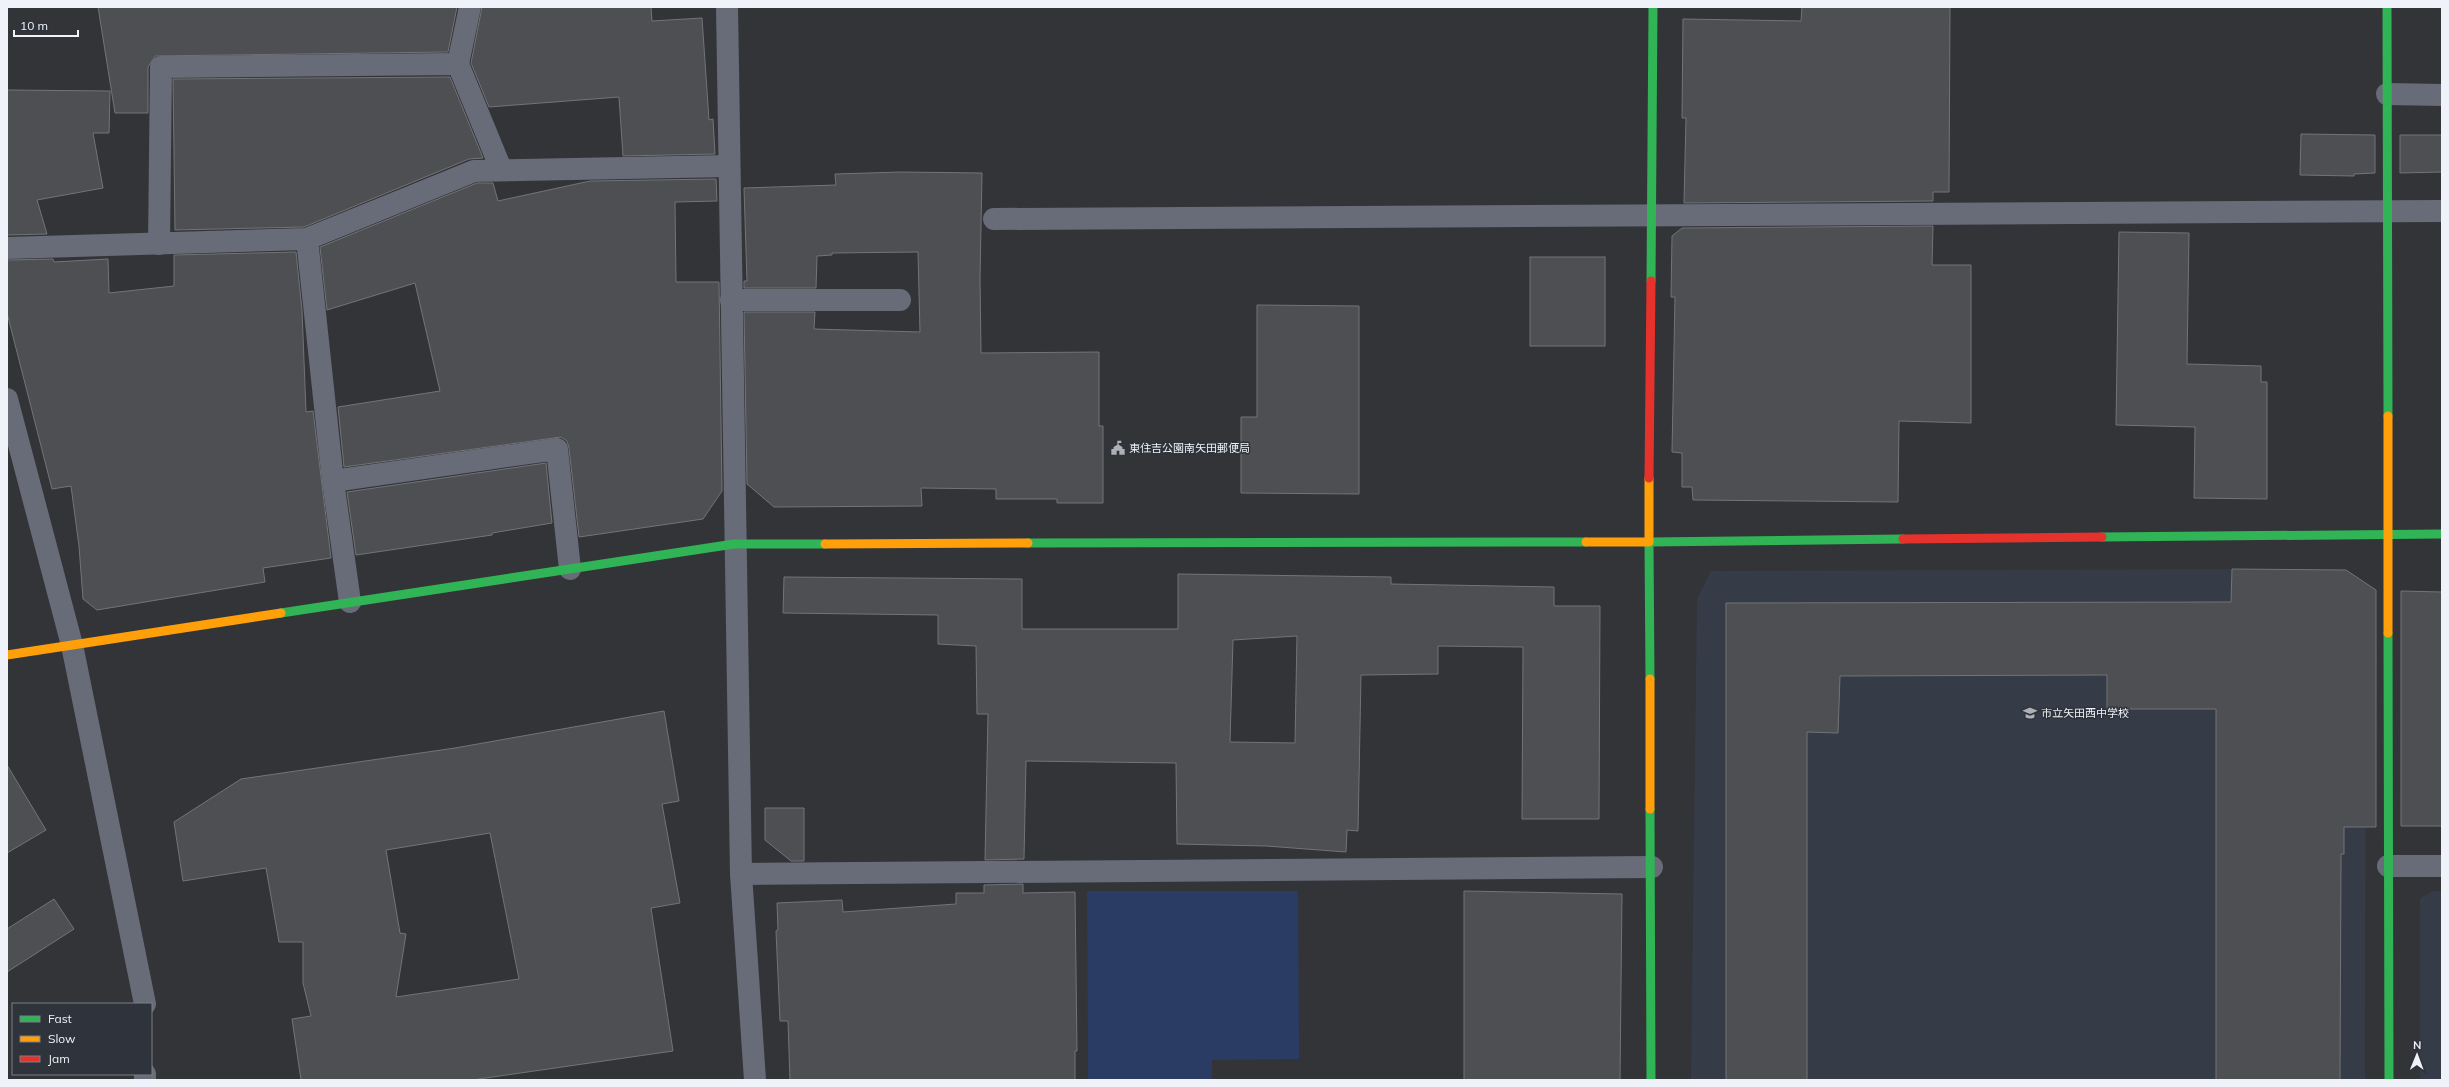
<svg xmlns="http://www.w3.org/2000/svg" width="2449" height="1087" viewBox="0 0 2449 1087" font-family="Mulish,'Noto Sans JP',sans-serif">
<style>
.built{fill:#353c48}
.green{fill:#2b3c64}
.building{fill:#4e4f52;stroke:#727478;fill-rule:evenodd}
.lines{fill:none;stroke-linecap:round;stroke-linejoin:round}
.lane{stroke:#676c78;stroke-width:22}
.street{stroke:#676c78;stroke-width:22}
.fast{stroke:#30b455;stroke-width:9}
.slow{stroke:#ff9f0a;stroke-width:9}
.jam{stroke:#e5322d;stroke-width:9}
.labels{text-anchor:middle;dominant-baseline:central;stroke-width:3;stroke-linejoin:round;paint-order:stroke}
.poi-label{font-size:11px;fill:#eff2f8;stroke:#2f333b;text-anchor:start}
</style>
<rect width="100%" height="100%" fill="#323438"/>
<g class="built">
<path d="M 2232,569 L 2346,570 L 2366,584 L 2365,1080 L 1691,1080 L 1697,599 L 1711,571 Z"/>
<path d="M 2433,891 L 2442,891 L 2442,1080 L 2420,1080 L 2420,898 Z"/>
</g>
<path class="green" d="M 1087,891 L 1298,891 L 1299,1059 L 1212,1060 L 1212,1080 L 1088,1080 Z"/>
<g class="building">
<path d="M 98,7 L 457,7 L 448,52 L 155,56 L 148,67 L 148,113 L 115,113 Z"/>
<path d="M 482,7 L 651,7 L 652,21 L 702,18 L 709,120 L 713,119 L 715,154 L 623,156 L 619,97 L 489,107 L 471,63 Z"/>
<path d="M 1802,7 L 1950,7 L 1949,192 L 1933,192 L 1933,201 L 1684,203 L 1686,118 L 1682,118 L 1683,19 L 1801,21 Z"/>
<path d="M 450,77 L 483,158 L 469,159 L 304,227 L 175,230 L 173,79 Z"/>
<path d="M 7,90 L 110,91 L 109,133 L 93,133 L 103,188 L 37,200 L 47,234 L 7,235 Z"/>
<path d="M 2301,134 L 2375,135 L 2375,173 L 2354,174 L 2354,176 L 2300,175 Z"/>
<path d="M 2400,135 L 2442,135 L 2442,172 L 2400,173 Z"/>
<path d="M 901,172 L 982,173 L 980,279 L 981,353 L 1099,352 L 1099,426 L 1103,426 L 1103,503 L 1057,503 L 1057,499 L 996,499 L 996,489 L 921,488 L 922,506 L 774,507 L 747,484 L 744,312 L 815,312 L 814,329 L 920,332 L 918,252 L 832,253 L 832,255 L 817,256 L 816,288 L 744,288 L 744,281 L 747,281 L 744,188 L 836,185 L 835,174 Z"/>
<path d="M 716,179 L 717,201 L 675,202 L 676,282 L 719,282 L 722,491 L 703,519 L 579,537 L 569,448 L 567,441 L 561,437 L 344,467 L 338,407 L 440,391 L 415,283 L 327,310 L 320,247 L 477,183 L 493,183 L 498,201 L 590,181 Z"/>
<path d="M 1933,226 L 1932,265 L 1971,265 L 1971,423 L 1899,421 L 1898,502 L 1693,500 L 1692,487 L 1682,487 L 1682,453 L 1672,452 L 1675,297 L 1671,297 L 1672,236 L 1682,228 Z"/>
<path d="M 2119,232 L 2189,233 L 2187,364 L 2261,366 L 2261,382 L 2267,382 L 2267,499 L 2194,498 L 2195,427 L 2116,425 Z"/>
<path d="M 296,252 L 302,310 L 306,412 L 313,411 L 331,558 L 263,568 L 265,582 L 97,610 L 83,599 L 79,546 L 71,486 L 52,489 L 7,313 L 7,260 L 53,259 L 54,262 L 108,259 L 109,293 L 174,286 L 174,255 Z"/>
<rect x="1530" y="257" width="75" height="89"/>
<path d="M 1257,305 L 1359,306 L 1359,494 L 1241,493 L 1241,417 L 1257,417 Z"/>
<path d="M 546,463 L 552,523 L 492,533 L 492,535 L 356,555 L 347,492 Z"/>
<path d="M 2232,569 L 2346,570 L 2376,590 L 2376,827 L 2344,827 L 2344,854 L 2341,854 L 2340,1080 L 2216,1080 L 2216,709 L 2107,709 L 2107,675 L 1840,676 L 1838,733 L 1807,732 L 1807,1080 L 1726,1080 L 1726,603 L 2231,602 Z"/>
<path d="M 1178,574 L 1391,577 L 1391,584 L 1554,587 L 1554,606 L 1600,606 L 1599,819 L 1522,819 L 1523,647 L 1438,646 L 1438,674 L 1361,675 L 1358,831 L 1347,830 L 1346,852 L 1266,846 L 1177,844 L 1176,763 L 1026,761 L 1024,859 L 985,860 L 988,714 L 977,714 L 976,646 L 938,644 L 938,615 L 783,613 L 784,577 L 1022,579 L 1022,629 L 1178,629 ZM 1297,636 L 1295,743 L 1230,742 L 1233,640 Z"/>
<path d="M 2401,591 L 2442,592 L 2442,826 L 2401,826 Z"/>
<path d="M 664,711 L 679,801 L 662,804 L 680,903 L 651,908 L 673,1051 L 472,1080 L 301,1080 L 292,1019 L 311,1016 L 303,983 L 303,942 L 279,942 L 266,868 L 183,881 L 174,822 L 241,779 L 455,748 ZM 490,833 L 519,979 L 396,997 L 406,934 L 400,933 L 386,850 Z"/>
<path d="M 7,765 L 46,830 L 7,853 Z"/>
<path d="M 765,808 L 804,808 L 804,861 L 791,861 L 765,840 Z"/>
<path d="M 1023,884 L 1023,893 L 1075,892 L 1077,1051 L 1075,1051 L 1075,1080 L 790,1080 L 788,1021 L 780,1021 L 776,931 L 778,930 L 777,903 L 842,900 L 843,912 L 956,904 L 956,893 L 984,893 L 984,885 Z"/>
<path d="M 1464,891 L 1622,894 L 1620,1080 L 1464,1080 Z"/>
<path d="M 54,899 L 74,929 L 7,972 L 7,929 Z"/>
</g>
<g class="lines">
<g class="lane">
<path d="M 458,64 L 470,7"/>
<path d="M 2387,94 L 2442,95"/>
<path d="M 307,239 L 333,481 L 350,602"/>
<path d="M 159,244 L 161,67 L 458,64 L 501,169"/>
<path d="M 7,248 L 307,239 L 474,171 L 729,166"/>
<path d="M 731,300 L 900,300"/>
<path d="M 333,481 L 557,449 L 570,569"/>
</g>
<g class="street">
<path d="M 727,7 L 741,874 L 755,1080"/>
<path d="M 994,219 L 2442,211"/>
<path d="M 7,399 L 72,645 L 145,1004"/>
<path d="M 2388,866 L 2442,866"/>
<path d="M 741,874 L 1652,867"/>
<path d="M 145,1080 L 145,1074"/>
</g>
<g class="fast">
<path d="M 2387,7 L 2388,416"/>
<path d="M 1651,281 L 1653,7"/>
<path d="M 2102,537 L 2442,534"/>
<path d="M 1028,543 L 1586,542"/>
<path d="M 281,613 L 734,544 L 825,544"/>
<path d="M 2388,633 L 2389,1080"/>
<path d="M 1650,679 L 1649,542 L 1903,539"/>
<path d="M 1650,809 L 1651,1080"/>
</g>
<g class="slow">
<path d="M 2388,416 L 2388,633"/>
<path d="M 1586,542 L 1649,542 L 1649,478"/>
<path d="M 825,544 L 1028,543"/>
<path d="M 7,655 L 281,613"/>
<path d="M 1650,679 L 1650,809"/>
</g>
<g class="jam">
<path d="M 1649,478 L 1651,281"/>
<path d="M 1903,539 L 2102,537"/>
</g>
</g>
<defs>
<symbol id="civic-bare" viewBox="-9 -9 18 18"><path d="M-.6-6.5H3V-4.5H.6V-3L4-1V1h2V6H-6V1h2V-1L-.6-3ZM-1.2 2.5V6h2.4V2.5Z" fill="#adb0b5" stroke="#2f333b" stroke-width="2.5" paint-order="stroke"/></symbol>
<symbol id="school-bare" viewBox="-9 -9 18 18"><path d="M0-5L7-2L0 1L-7-2ZM-4 1L0 2.5L4 1V4Q0 6-4 4Z" fill="#adb0b5" stroke="#2f333b" stroke-width="2.5" paint-order="stroke"/></symbol>
</defs>
<g fill-rule="evenodd">
<use href="#civic-bare" x="1108" y="438" width="20" height="20"/>
<use href="#school-bare" x="2020" y="703" width="20" height="20"/>
</g>
<g class="labels">
<g class="poi-label">
<text x="1129" y="448">東住吉公園南矢田郵便局</text>
<text x="2041" y="713">市立矢田西中学校</text>
</g>
</g>
<rect width="2449" height="1087" fill="none" stroke="#eff2f8" stroke-width="16"/>
<rect x="12" y="1003" width="140" height="72" fill="#2f333b" stroke="#7c7f87"/>
<rect x="20" y="1016" width="20" height="6" fill="#30b455" stroke="#7c7f87"/>
<text x="48" y="1023" font-size="12" fill="#eff2f8">Fast</text>
<rect x="20" y="1036" width="20" height="6" fill="#ff9f0a" stroke="#7c7f87"/>
<text x="48" y="1043" font-size="12" fill="#eff2f8">Slow</text>
<rect x="20" y="1056" width="20" height="6" fill="#e5322d" stroke="#7c7f87"/>
<text x="48" y="1063" font-size="12" fill="#eff2f8">Jam</text>
<g transform="translate(2417 1055) rotate(1)" stroke="#2f333b" stroke-width="3" paint-order="stroke">
<path d="M0-3L7 15L0 10L-7 15Z" fill="#eff2f8"/>
<text y="-6" font-size="11" font-weight="bold" text-anchor="middle" fill="#eff2f8">N</text>
</g>
<path d="M14 30v6h64v-6" fill="none" stroke="#eff2f8" stroke-width="2"/>
<text x="20" y="30" font-size="12" fill="#eff2f8" stroke="#2f333b" stroke-width="3" paint-order="stroke">10 m</text>
</svg>
